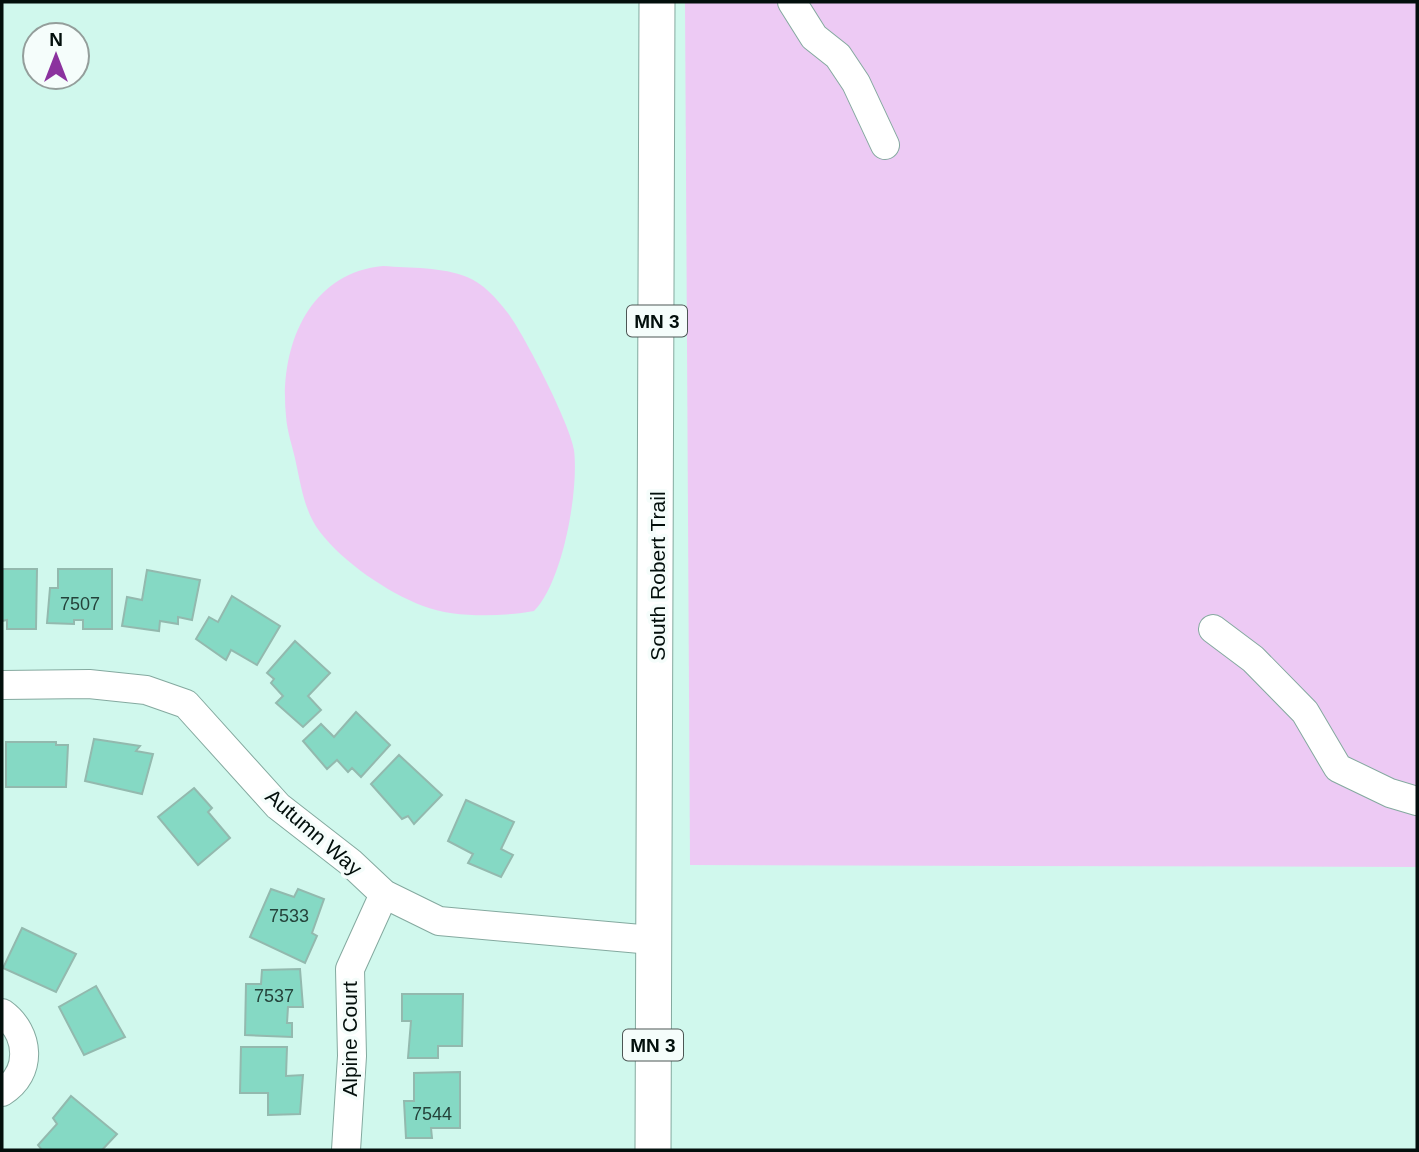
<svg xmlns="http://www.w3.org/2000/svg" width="1419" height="1152" viewBox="0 0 1419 1152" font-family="Arial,sans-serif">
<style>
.green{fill:#edcaf4}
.building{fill:#85d9c4;stroke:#93b9ae;stroke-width:2}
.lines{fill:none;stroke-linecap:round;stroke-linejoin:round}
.minor-casing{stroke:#84a99f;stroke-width:30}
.major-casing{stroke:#84a99f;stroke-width:37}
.minor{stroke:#fff;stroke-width:28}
.major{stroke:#fff;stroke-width:35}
.labels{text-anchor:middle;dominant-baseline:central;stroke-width:7;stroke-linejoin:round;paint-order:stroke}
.number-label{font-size:18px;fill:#24423a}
.shield{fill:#f5fdfb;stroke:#4c5654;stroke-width:2}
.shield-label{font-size:19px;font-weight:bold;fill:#030f0c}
.street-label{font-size:21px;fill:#030f0c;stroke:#f5fdfb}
</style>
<rect width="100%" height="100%" fill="#d0f8ed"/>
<g class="green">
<path d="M 685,2 L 1417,2 L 1417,867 L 690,865 Z"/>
<path d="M 383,266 C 410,268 443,267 467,277 C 483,283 497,299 507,312 C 523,332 571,426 574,450 C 579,490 563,582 534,611 C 501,617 454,618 423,606 C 387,592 344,563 320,532 C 305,513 301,486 296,463 C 293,448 287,432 286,416 C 279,348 308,273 383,266 Z"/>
</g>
<g class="building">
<path d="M 2,569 L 37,569 L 36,629 L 7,629 L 7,620 L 2,621 Z"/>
<path d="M 58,569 L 112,569 L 112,629 L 83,629 L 83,620 L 74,620 L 74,624 L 47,623 L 50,588 L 58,588 Z"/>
<path d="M 147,570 L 200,580 L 192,620 L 178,617 L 178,624 L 160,621 L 159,631 L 122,626 L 127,597 L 142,600 Z"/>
<path d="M 232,596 L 280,626 L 257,665 L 231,650 L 226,660 L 196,639 L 209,617 L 218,622 Z"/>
<path d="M 295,641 L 330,673 L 308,696 L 321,710 L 303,727 L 276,703 L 283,696 L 271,683 L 274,679 L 267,673 Z"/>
<path d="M 356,712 L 390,745 L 361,777 L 352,768 L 348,772 L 337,760 L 327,769 L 303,741 L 321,724 L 334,737 Z"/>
<path d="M 94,739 L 140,746 L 136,751 L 153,754 L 142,794 L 85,781 Z"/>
<path d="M 6,742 L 56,742 L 56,745 L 68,745 L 66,787 L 6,787 Z"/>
<path d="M 399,755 L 442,795 L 414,824 L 408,816 L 402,819 L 371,784 Z"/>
<path d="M 194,788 L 212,808 L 208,812 L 230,838 L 198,865 L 158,817 Z"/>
<path d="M 466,800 L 514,822 L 501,849 L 513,855 L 501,877 L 468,863 L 473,854 L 448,841 Z"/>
<path d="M 271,889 L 294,897 L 298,889 L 324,899 L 312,933 L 317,936 L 305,963 L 250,937 Z"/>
<path d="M 22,928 L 76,954 L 56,992 L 3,968 Z"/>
<path d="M 300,969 L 303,1007 L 288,1007 L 287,1023 L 292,1023 L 292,1037 L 245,1035 L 246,984 L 261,984 L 262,970 Z"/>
<path d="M 96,986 L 125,1037 L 84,1055 L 59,1007 Z"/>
<path d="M 402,994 L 463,994 L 462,1046 L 438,1046 L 438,1058 L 408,1058 L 411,1021 L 402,1021 Z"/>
<path d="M 241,1047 L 287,1047 L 286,1076 L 303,1075 L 300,1114 L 268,1115 L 268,1093 L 240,1093 Z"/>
<path d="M 460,1072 L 460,1128 L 431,1128 L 432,1138 L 406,1138 L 404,1101 L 414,1101 L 414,1073 Z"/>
<path d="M 71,1096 L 117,1134 L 102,1150 L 42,1150 L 38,1145 L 57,1124 L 53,1118 Z"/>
</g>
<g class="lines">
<defs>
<g id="minor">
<path d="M 792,2 L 814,37 L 838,56 L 856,83 L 885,145"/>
<path d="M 1213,629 L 1253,659 L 1305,712 L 1338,768 L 1390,793 L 1417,801"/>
<path d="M 2,685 L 89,684 L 146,690 L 186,704 L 278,806 L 350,862 L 384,894 L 439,921 L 652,940"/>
<path d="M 2,1013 C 30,1033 33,1073 2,1092"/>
<path d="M 346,1150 L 352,1056 L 350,969 L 384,894"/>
</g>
<path id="major" d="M 653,1150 L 657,2"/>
</defs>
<use href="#minor" class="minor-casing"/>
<use href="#major" class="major-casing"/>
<use href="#minor" class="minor"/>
<use href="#major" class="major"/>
</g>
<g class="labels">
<g class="number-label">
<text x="80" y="604">7507</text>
<text x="289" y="916">7533</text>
<text x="274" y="996">7537</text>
<text x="432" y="1114">7544</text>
</g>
<g class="shield">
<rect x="627" y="305.5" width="60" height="31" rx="5"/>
<rect x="623" y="1029.5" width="60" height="31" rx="5"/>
</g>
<g class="shield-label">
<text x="657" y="321">MN 3</text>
<text x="653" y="1045">MN 3</text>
</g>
<g class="street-label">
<text transform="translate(657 576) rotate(-90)">South Robert Trail</text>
<text transform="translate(314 832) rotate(41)">Autumn Way</text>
<text transform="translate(349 1039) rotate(-90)">Alpine Court</text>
</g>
</g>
<rect width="1419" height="1152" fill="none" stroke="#030f0c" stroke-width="7"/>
<g transform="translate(56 56)"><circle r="33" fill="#f5fdfb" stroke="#949e9b" stroke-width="2"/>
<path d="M0-5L12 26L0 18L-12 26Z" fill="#8b329e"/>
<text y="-10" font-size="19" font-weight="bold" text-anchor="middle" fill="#030f0c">N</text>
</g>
</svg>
